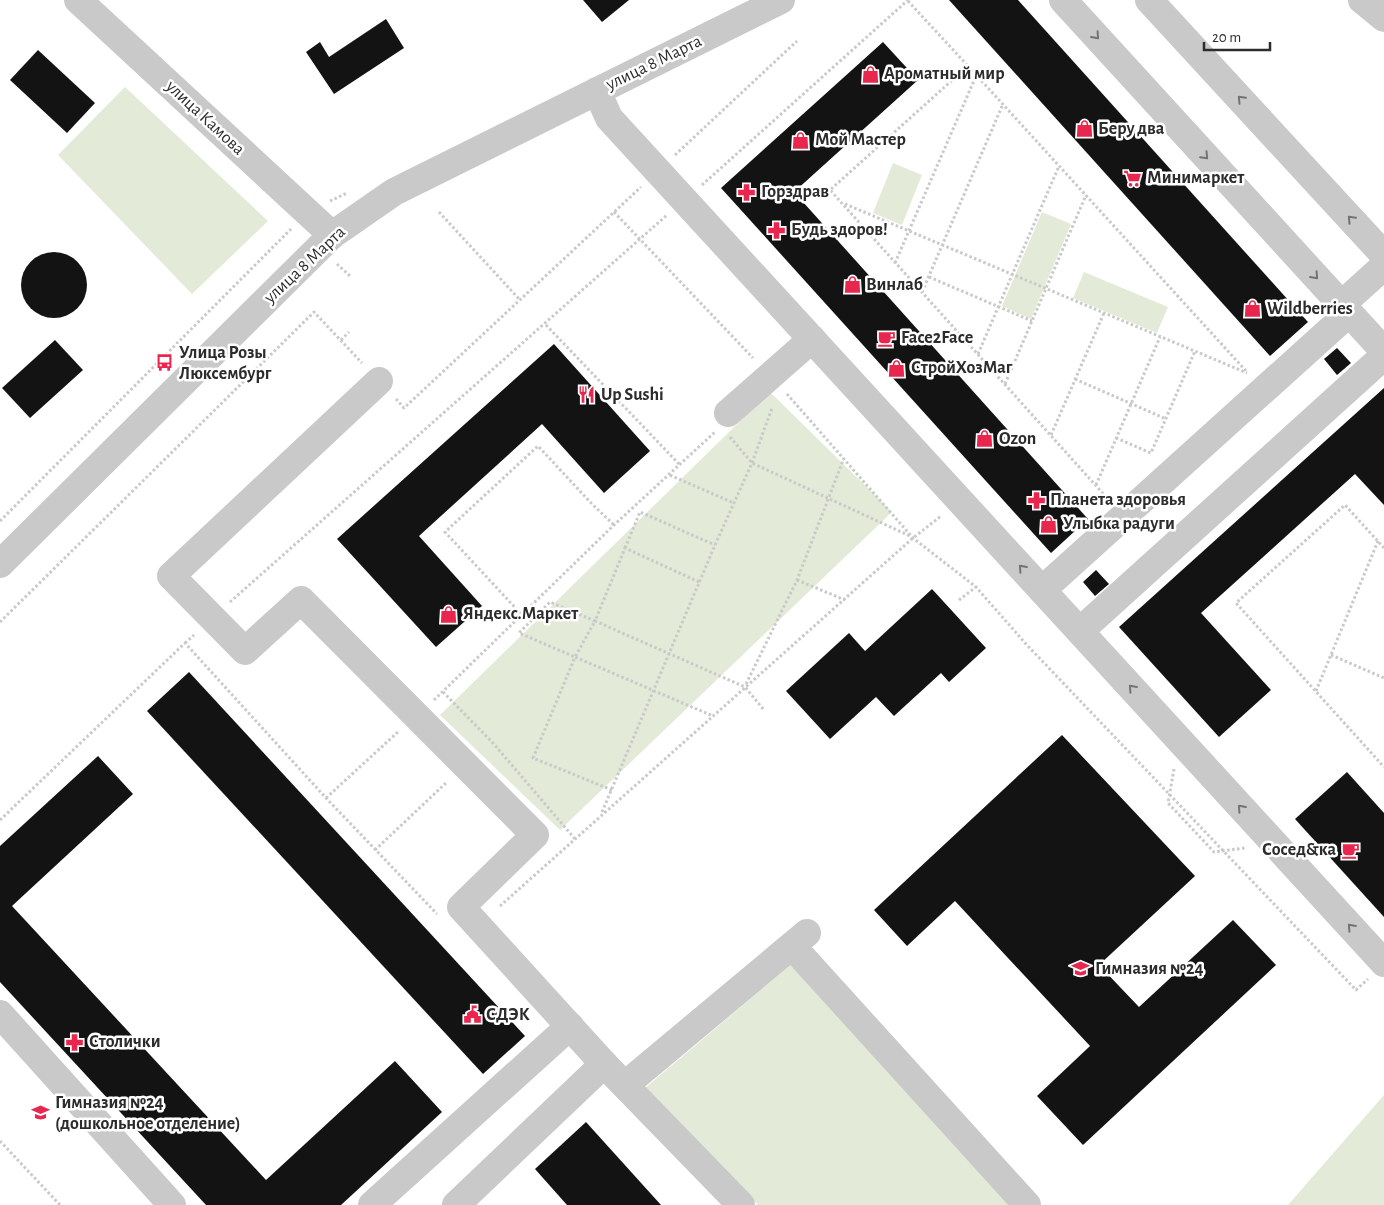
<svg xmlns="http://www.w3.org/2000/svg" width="1384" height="1205" viewBox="0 0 1384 1205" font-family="'Alegreya Sans',sans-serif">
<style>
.green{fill:#e4ead8}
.building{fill:#131313}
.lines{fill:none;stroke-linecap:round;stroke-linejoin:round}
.path{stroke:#c9c9c9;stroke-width:3;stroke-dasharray:2.5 2.5;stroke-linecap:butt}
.minor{stroke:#c9c9c9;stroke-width:28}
.oneway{stroke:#737373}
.labels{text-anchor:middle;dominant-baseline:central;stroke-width:5;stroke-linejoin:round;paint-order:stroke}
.street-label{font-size:18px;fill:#2c2c2c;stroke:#fff}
.poi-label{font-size:18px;font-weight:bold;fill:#2c2c2c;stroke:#fff;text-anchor:start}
</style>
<rect width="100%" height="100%" fill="#fff"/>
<g class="green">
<path d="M 125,87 L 268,221 L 192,294 L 58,155 Z"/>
<path d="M 893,163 L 922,175 L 902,225 L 873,213 Z"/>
<path d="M 1042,212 L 1071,224 L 1031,319 L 1002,306 Z"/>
<path d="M 1084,272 L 1168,307 L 1157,333 L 1073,298 Z"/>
<path d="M 770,392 L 892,512 L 560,830 L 440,715 Z"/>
<path d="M 794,962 L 1013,1205 L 758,1205 L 645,1088 Z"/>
<path d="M 1384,1095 L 1384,1205 L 1288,1205 Z"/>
</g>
<g class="building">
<path d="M 583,0 L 629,0 L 602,22 Z"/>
<path d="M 949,0 L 1018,0 L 1308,322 L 1270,356 Z"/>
<path d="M 386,19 L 404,48 L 334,94 L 306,52 L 320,42 L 329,57 Z"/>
<path d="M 883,42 L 918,80 L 794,192 L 1088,519 L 1051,553 L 721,188 Z"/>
<path d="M 38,50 L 95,103 L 67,133 L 10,80 Z"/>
<circle cx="54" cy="285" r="33"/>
<path d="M 55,340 L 83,370 L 30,418 L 2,388 Z"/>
<path d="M 554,344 L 650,451 L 604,493 L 542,424 L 419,536 L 482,606 L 436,647 L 337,539 Z"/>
<path d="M 1337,348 L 1351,363 L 1337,375 L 1324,359 Z"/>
<path d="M 1384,388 L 1384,505 L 1355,474 L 1201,613 L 1271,690 L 1219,737 L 1119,627 Z"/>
<path d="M 1096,570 L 1109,584 L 1095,596 L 1083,582 Z"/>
<path d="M 932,589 L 986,648 L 949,682 L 941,673 L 894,716 L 876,697 L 830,739 L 786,691 L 849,633 L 865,651 Z"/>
<path d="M 189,672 L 525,1036 L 483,1074 L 147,711 Z"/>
<path d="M 1062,735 L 1195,876 L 1099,965 L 1139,1007 L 1233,920 L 1276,965 L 1083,1145 L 1037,1096 L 1090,1046 L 955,901 L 907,946 L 874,910 Z"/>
<path d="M 98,756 L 133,794 L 12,906 L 266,1180 L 395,1061 L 442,1112 L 341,1205 L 206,1205 L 0,982 L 0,846 Z"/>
<path d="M 1347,772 L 1384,813 L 1384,917 L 1295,819 Z"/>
<path d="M 586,1122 L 661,1205 L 567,1205 L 535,1169 Z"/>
</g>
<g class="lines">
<g class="path">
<path d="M 908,1 L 968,66 L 830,190 L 1107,498"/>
<path d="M 968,66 L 1247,372"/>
<path d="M 675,155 L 797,41"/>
<path d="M 702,185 L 908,0"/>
<path d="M 330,201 L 347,193"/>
<path d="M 845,204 L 1247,373"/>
<path d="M 439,212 L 520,300"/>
<path d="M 614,212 L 753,358"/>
<path d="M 895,263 L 976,76"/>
<path d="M 337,264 L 351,277"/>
<path d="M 929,277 L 1032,321"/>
<path d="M 922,292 L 1003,104"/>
<path d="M 546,325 L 680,465"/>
<path d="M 341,340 L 349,332"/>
<path d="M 978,354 L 1059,166"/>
<path d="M 1075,379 L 1166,419"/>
<path d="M 1005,384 L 1086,195"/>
<path d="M 787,394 L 913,538 L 976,587 L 1026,644 L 1356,990 L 1368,979"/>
<path d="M 396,399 L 404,408 L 641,187"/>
<path d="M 1051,435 L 1104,313"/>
<path d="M 730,437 L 752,463 L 912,537"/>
<path d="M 1116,438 L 1151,453 L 1195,351"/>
<path d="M 670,475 L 734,503"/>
<path d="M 1096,485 L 1160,337"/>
<path d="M 0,521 L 291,229"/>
<path d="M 625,548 L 640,512 L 715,545"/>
<path d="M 1384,548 L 1345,505 L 1236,603 L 1384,767"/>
<path d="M 797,580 L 845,600"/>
<path d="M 699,582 L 625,548 L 595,621 L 550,602 L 519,633 L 575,657 L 595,621 L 745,687 L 764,710"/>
<path d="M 959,600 L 976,587"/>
<path d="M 230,602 L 667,215"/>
<path d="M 521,614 L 445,532 L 538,446 L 592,504 L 614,525"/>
<path d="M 0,622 L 314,312 L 362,363"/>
<path d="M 185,643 L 194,635"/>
<path d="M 1331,655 L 1384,678"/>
<path d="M 746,684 L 797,580 L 844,458"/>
<path d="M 1316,691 L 1378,541"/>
<path d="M 443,692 L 493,743 L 575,839"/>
<path d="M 434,700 L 614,525 L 715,432"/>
<path d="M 1174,769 L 1168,803 L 1214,852 L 1245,848"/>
<path d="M 612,790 L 533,758 L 575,657 L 713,716"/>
<path d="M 326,798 L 399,731"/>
<path d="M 602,812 L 715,545 L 752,463 L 772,408"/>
<path d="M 0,820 L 185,643 L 326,798 L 437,914"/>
<path d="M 375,850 L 447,782"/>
<path d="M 500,906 L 913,538 L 941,516"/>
<path d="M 0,1141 L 60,1205"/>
</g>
<g class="minor">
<path d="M 78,0 L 332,235"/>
<path d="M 1063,0 L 1384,351"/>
<path d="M 1149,0 L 1384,255"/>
<path d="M 1362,0 L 1384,18"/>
<path d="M 597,91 L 609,118 L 1384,963"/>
<path d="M 1341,305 L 1384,266"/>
<path d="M 379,381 L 171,576 L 245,651 L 301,600 L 535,835 L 461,907 L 604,1064 L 741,1205"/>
<path d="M 728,413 L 812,339"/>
<path d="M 0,564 L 332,235 L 394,192 L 781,0"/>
<path d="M 1042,590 L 1349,313"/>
<path d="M 1080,631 L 1384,356"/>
<path d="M 792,946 L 1027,1205"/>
<path d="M 0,1014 L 172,1205"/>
<path d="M 625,1085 L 807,933"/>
<path d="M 372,1205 L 570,1026"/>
<path d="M 456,1205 L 604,1064"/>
</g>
</g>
<defs><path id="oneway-chevron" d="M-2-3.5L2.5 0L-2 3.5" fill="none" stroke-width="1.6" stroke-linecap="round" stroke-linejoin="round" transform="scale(1.25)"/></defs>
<g class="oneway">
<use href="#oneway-chevron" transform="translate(1096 36) rotate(48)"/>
<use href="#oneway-chevron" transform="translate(1241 99) rotate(-133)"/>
<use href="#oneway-chevron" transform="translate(1205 156) rotate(47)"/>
<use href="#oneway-chevron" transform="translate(1351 219) rotate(-133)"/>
<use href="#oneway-chevron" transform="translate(1315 276) rotate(48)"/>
<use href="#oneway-chevron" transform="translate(1022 568) rotate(-132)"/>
<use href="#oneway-chevron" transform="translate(1132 688) rotate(-132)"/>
<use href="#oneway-chevron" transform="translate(1241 808) rotate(-132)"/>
<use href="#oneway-chevron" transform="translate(1351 927) rotate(-132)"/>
</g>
<defs>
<symbol id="shop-bare" viewBox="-9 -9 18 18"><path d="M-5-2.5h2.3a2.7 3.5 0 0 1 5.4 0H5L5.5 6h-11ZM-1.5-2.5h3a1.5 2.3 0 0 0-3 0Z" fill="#e9274e" stroke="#fff" stroke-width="2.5" paint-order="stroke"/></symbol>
<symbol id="supermarket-bare" viewBox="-9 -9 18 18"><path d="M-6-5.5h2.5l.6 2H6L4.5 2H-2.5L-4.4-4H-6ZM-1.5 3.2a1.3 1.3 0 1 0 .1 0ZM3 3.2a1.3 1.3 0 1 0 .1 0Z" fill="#e9274e" stroke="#fff" stroke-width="2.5" paint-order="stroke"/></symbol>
<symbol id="pharmacy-bare" viewBox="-9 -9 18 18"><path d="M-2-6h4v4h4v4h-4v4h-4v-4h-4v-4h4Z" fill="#e9274e" stroke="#fff" stroke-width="2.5" paint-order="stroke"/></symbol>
<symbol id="cafe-bare" viewBox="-9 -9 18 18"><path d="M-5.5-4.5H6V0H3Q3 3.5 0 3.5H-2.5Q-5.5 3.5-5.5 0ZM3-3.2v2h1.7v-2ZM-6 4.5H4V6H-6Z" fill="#e9274e" stroke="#fff" stroke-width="2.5" paint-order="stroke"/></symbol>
<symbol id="bus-bare" viewBox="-9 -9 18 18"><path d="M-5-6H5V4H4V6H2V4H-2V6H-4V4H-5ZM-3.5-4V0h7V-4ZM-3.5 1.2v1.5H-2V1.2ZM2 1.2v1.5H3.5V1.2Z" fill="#e9274e" stroke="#fff" stroke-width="2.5" paint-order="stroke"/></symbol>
<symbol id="restaurant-bare" viewBox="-9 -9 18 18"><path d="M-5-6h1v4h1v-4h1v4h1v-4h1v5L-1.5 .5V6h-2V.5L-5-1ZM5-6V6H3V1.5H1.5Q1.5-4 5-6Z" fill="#e9274e" stroke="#fff" stroke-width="2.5" paint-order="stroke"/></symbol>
<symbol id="school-bare" viewBox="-9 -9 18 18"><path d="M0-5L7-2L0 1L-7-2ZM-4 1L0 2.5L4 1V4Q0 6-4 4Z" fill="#e9274e" stroke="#fff" stroke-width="2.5" paint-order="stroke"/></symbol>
<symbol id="civic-bare" viewBox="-9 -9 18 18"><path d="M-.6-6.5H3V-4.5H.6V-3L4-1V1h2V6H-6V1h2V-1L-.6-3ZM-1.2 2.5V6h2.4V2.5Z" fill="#e9274e" stroke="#fff" stroke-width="2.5" paint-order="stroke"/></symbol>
</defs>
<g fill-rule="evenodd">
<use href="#shop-bare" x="858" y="62" width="25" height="25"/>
<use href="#shop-bare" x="1072" y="116" width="25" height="25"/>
<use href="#shop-bare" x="788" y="128" width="25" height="25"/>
<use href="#supermarket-bare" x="1120" y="166" width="25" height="25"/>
<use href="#pharmacy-bare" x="734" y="180" width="25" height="25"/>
<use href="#pharmacy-bare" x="764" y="218" width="25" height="25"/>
<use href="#shop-bare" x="840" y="272" width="25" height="25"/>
<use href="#shop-bare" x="1240" y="296" width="25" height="25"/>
<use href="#cafe-bare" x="874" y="326" width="25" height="25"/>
<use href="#bus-bare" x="152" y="350" width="25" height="25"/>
<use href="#shop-bare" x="884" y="356" width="25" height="25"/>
<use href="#restaurant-bare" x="574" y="382" width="25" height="25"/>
<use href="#shop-bare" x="972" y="426" width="25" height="25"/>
<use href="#pharmacy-bare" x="1024" y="488" width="25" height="25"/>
<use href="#shop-bare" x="1036" y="512" width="25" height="25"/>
<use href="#shop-bare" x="436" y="602" width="25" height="25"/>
<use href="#cafe-bare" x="1338" y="838" width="25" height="25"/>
<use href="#school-bare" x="1068" y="956" width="25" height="25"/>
<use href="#civic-bare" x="460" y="1002" width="25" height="25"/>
<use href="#pharmacy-bare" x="62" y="1030" width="25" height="25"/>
<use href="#school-bare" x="28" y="1100" width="25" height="25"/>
</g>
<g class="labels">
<g class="street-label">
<text transform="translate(654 63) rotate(-26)">улица 8 Марта</text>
<text transform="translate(205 118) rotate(43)">улица Камова</text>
<text transform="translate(305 265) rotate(-43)">улица 8 Марта</text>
</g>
<g class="poi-label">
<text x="884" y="74">Ароматный мир</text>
<text x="1098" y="129">Беру два</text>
<text x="815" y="140">Мой Мастер</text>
<text x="1147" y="178">Минимаркет</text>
<text x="761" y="192">Горздрав</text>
<text x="791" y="230">Будь здоров!</text>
<text x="866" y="285">Винлаб</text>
<text x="1267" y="309">Wildberries</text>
<text x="901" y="338">Face2Face</text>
<text x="179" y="353">Улица Розы<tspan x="179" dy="21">Люксембург</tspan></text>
<text x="911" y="368">СтройХозМаг</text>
<text x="601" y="395">Up Sushi</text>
<text x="999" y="439">Ozon</text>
<text x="1050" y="500">Планета здоровья</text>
<text x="1063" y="524">Улыбка радуги</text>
<text x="463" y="614">Яндекс.Маркет</text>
<text x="1336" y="850" text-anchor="end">Сосед&amp;ка</text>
<text x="1095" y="969">Гимназия №24</text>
<text x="486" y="1015">СДЭК</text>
<text x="89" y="1042">Столички</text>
<text x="55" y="1103">Гимназия №24<tspan x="55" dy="21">(дошкольное отделение)</tspan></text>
</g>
</g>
<path d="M1204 42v8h66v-8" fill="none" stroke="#2c2c2c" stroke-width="2.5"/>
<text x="1212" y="42" font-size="15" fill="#2c2c2c" stroke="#ffffff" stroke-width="4" paint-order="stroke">20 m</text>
</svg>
